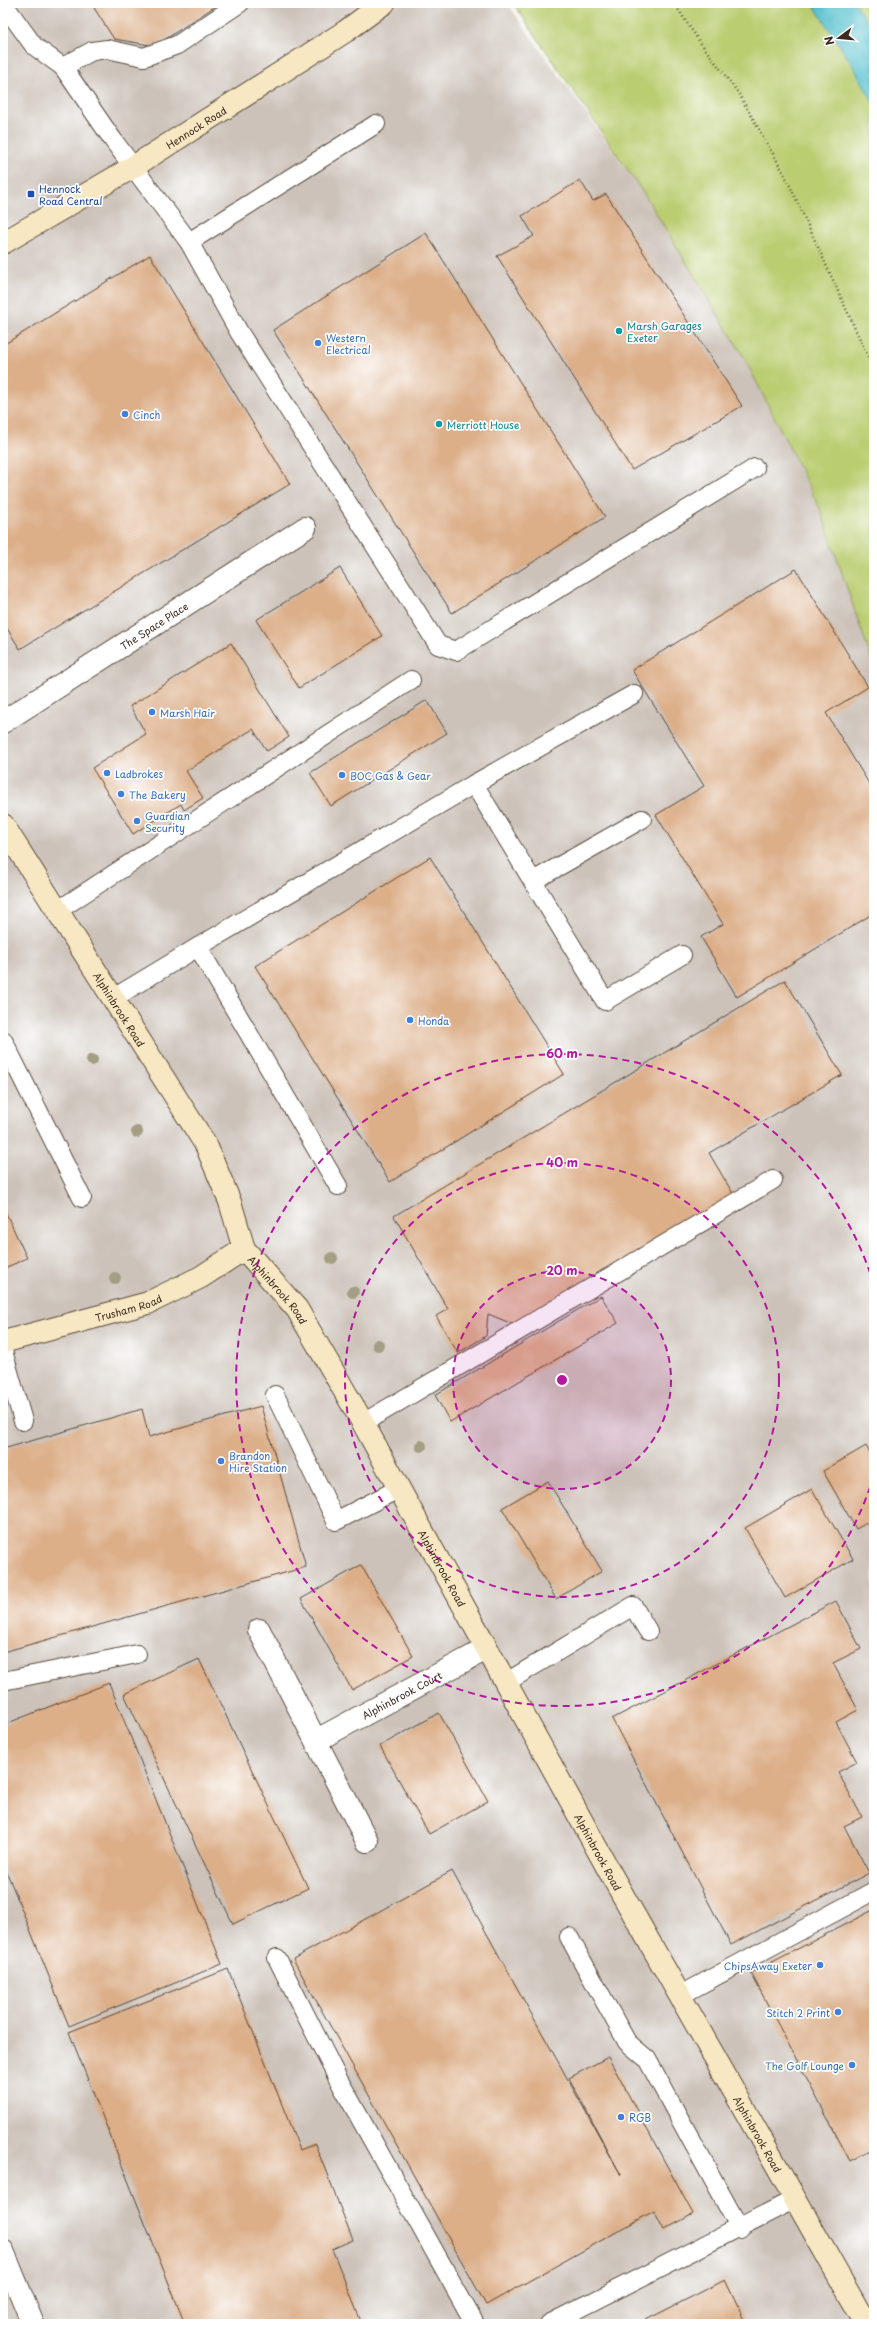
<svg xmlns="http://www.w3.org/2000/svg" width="877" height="2327" viewBox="0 0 877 2327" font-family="'Playpen Sans',sans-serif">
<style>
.industrial{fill:#ccc2b9}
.green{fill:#bacd71;stroke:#7a7c48}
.water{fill:#54c0ce;stroke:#487576}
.building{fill:#dcaf89}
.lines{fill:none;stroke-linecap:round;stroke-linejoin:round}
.lane-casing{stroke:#57483b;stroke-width:20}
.street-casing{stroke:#57483b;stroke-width:24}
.secondary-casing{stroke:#57483b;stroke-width:24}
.path{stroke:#57483b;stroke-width:2.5;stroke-dasharray:1 3;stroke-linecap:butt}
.lane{stroke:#fff;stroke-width:18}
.street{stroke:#fff;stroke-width:22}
.secondary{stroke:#f7e8c3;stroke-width:22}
.tree{fill:#a49e84}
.ring{fill:none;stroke:#b5179e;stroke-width:2;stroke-dasharray:7 5}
.transit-dot{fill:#1a4fb4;stroke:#fff;stroke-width:1.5}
.culture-dot{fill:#0f9aa8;stroke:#fff;stroke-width:1.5}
.shop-dot{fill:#3f7fe0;stroke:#fff;stroke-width:1.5}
.labels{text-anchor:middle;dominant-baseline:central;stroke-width:3.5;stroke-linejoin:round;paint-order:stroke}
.street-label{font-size:10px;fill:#3b2a1e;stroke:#fff}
.transit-label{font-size:10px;fill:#164399;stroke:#fff;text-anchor:start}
.culture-label{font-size:10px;fill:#0d838f;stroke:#fff;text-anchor:start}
.shop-label{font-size:10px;fill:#366cbe;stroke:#fff;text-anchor:start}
.centre{fill:#b5179e;stroke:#fff;stroke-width:2}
.ring-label{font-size:12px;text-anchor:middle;font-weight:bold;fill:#b5179e;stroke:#fff;stroke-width:3.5;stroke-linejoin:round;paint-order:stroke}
</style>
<rect width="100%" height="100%" fill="#fff"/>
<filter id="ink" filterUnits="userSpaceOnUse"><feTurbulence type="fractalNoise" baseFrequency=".025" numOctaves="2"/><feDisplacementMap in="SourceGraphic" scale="8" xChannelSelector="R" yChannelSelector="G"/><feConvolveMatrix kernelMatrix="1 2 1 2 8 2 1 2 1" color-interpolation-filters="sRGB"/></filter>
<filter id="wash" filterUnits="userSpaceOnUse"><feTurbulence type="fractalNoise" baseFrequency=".012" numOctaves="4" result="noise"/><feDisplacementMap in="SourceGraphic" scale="16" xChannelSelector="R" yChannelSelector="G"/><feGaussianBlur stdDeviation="0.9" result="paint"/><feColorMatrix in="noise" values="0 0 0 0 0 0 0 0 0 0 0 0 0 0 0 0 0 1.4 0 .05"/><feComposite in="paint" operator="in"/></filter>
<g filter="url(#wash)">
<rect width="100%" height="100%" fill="#f6f1e2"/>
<path class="industrial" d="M 3,3 L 507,3 L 646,197 L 744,357 L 823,517 L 874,667 L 874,2324 L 3,2324 Z"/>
<path class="green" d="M 513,3 L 874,3 L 874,667 L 820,509 L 744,357 L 646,197 Z"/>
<path class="water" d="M 812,3 L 855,3 L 874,31 L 874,104 L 853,66 Z"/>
<g id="blocks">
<g class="building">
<path d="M 101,3 L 220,3 L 155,46 L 114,39 L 94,8 Z"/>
<path d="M 580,180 L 593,201 L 606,194 L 742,406 L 632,470 L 497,256 L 534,236 L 522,216 Z"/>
<path d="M 426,233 L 605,517 L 452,613 L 273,330 Z"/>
<path d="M 150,255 L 290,484 L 20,649 L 3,622 L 3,345 Z"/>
<path d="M 340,568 L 382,636 L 299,688 L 256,620 Z"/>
<path d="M 796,569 L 868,687 L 826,713 L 874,792 L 874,840 L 871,842 L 874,847 L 874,913 L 737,997 L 701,937 L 723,924 L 656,815 L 704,786 L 632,670 Z"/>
<path d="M 231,643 L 289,737 L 267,751 L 253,729 L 186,771 L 203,798 L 184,810 L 181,804 L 133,834 L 92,768 L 146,734 L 130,706 Z"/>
<path d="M 427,700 L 447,733 L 331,806 L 310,773 Z"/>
<path d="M 430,857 L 564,1074 L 390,1182 L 255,966 Z"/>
<path d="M 785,980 L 842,1075 L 709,1153 L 735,1197 L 515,1325 L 488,1314 L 486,1336 L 458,1353 L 436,1316 L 448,1309 L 394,1216 Z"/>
<path d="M 3,1207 L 27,1258 L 3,1269 Z"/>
<path d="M 601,1296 L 618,1323 L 450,1422 L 435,1395 Z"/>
<path d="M 261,1406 L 306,1567 L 3,1652 L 3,1449 L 142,1409 L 149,1437 Z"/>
<path d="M 866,1446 L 874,1460 L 874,1519 L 856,1529 L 823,1471 Z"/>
<path d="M 548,1481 L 602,1571 L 556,1599 L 502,1508 Z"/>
<path d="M 812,1489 L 853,1559 L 785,1598 L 745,1528 Z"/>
<path d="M 361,1565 L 413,1656 L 352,1690 L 301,1599 Z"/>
<path d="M 836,1601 L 861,1649 L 833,1663 L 858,1710 L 836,1722 L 857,1762 L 838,1772 L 862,1817 L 844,1826 L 869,1873 L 731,1945 L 612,1719 Z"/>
<path d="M 199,1659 L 308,1888 L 233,1924 L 124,1694 Z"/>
<path d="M 109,1683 L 222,1964 L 69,2026 L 3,1863 L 3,1725 Z"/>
<path d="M 439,1713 L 488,1801 L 429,1834 L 380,1746 Z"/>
<path d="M 452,1871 L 621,2175 L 569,2078 L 608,2057 L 693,2214 L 664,2230 L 654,2211 L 486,2305 L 293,1959 Z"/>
<path d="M 871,1911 L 874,1918 L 874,2148 L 850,2161 L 751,1973 Z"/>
<path d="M 228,1969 L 300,2150 L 315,2144 L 353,2240 L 332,2249 L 362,2324 L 185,2324 L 69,2032 Z"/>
<path d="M 725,2280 L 746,2324 L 638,2324 Z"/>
</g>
</g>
</g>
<g filter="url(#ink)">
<use href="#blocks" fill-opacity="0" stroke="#57483b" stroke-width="1"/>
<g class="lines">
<defs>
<g id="lane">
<path d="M 3,3 L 34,46 L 63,67"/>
<path d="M 240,3 L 177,45 L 144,57 L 107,49 L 92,51 L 63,67 L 113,140 L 189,242 L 239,332 L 438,645 L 456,651 L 755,468"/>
<path d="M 189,242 L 376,124"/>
<path d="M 474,784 L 634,694"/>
<path d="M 533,881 L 642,819"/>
<path d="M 57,911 L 411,680"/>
<path d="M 198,947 L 474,784 L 605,1001 L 682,955"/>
<path d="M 112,999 L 198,947 L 338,1186"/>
<path d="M 3,1040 L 82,1198"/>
<path d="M 3,1351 L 23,1421"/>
<path d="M 275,1395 L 336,1521 L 400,1488"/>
<path d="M 363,1423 L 773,1180"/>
<path d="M 3,1681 L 137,1654"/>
<path d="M 505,1683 L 633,1606 L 648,1631"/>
<path d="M 569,1937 L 627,2042 L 647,2059 L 740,2229"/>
<path d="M 277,1958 L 337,2077 L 475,2324"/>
<path d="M 679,1996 L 874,1891"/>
<path d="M 549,2324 L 795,2199"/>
</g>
<g id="street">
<path id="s1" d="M 3,722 L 305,528"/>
<path d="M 259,1630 L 367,1841"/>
<path id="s2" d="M 317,1740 L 486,1649"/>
<path d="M 3,2251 L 33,2324"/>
</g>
<g id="secondary">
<path id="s3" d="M 3,243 L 133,167 L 346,31 L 384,3"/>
<path id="s4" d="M 3,825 L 206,1145 L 230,1202 L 244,1249 L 297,1309 L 363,1423 L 612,1876 L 866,2324"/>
<path id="s5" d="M 3,1342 L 148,1303 L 201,1277 L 244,1249"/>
</g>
</defs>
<use href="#lane" class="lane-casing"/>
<use href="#street" class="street-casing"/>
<use href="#secondary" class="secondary-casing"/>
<path class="path" d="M 674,3 L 697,38 L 739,94 L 785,175 L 874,370"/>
<use href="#lane" class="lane"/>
<use href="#street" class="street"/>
<use href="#secondary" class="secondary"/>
</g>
<g class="tree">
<circle cx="92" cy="1060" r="6"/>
<circle cx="137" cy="1132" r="6"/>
<circle cx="332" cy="1258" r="6"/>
<circle cx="115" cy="1278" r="6"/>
<circle cx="353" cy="1292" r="6"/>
<circle cx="378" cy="1345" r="6"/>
<circle cx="421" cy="1446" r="6"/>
</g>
</g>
<circle cx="562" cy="1380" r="109" fill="#b5179e" fill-opacity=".12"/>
<g class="ring">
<circle cx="562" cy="1380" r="109"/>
<circle cx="562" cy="1380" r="217"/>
<path d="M874 1475A326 326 0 1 1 874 1285"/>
</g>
<rect class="transit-dot" x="27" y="190" width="8" height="8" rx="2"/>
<g class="culture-dot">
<circle cx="619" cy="331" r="4"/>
<circle cx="439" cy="424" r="4"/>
</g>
<g class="shop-dot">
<circle cx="318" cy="343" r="4"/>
<circle cx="125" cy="414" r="4"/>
<circle cx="152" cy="712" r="4"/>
<circle cx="107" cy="773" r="4"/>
<circle cx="342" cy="775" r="4"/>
<circle cx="121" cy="794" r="4"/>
<circle cx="137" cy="821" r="4"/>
<circle cx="410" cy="1020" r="4"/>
<circle cx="221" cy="1461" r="4"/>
<circle cx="820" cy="1965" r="4"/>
<circle cx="838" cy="2012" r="4"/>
<circle cx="852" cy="2065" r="4"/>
<circle cx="621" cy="2117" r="4"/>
</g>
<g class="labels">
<g class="street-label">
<text stroke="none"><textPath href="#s3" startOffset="225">Hennock Road</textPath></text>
<text stroke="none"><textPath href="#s1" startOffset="179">The Space Place</textPath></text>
<text stroke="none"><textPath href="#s4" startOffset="218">Alphinbrook Road</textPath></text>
<text stroke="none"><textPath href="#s4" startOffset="543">Alphinbrook Road</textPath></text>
<text stroke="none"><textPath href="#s5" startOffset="130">Trusham Road</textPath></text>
<text stroke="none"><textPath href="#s4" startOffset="867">Alphinbrook Road</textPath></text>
<text stroke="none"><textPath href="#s2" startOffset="96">Alphinbrook Court</textPath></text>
<text stroke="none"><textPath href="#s4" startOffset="1191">Alphinbrook Road</textPath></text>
<text stroke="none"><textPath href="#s4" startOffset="1515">Alphinbrook Road</textPath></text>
</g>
<g class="transit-label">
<text x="39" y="188">Hennock<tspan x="39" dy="12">Road Central</tspan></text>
</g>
<g class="culture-label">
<text x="627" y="325">Marsh Garages<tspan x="627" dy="12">Exeter</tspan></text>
<text x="447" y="424">Merriott House</text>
</g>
<g class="shop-label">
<text x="326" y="337">Western<tspan x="326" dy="12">Electrical</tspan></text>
<text x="133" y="414">Cinch</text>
<text x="160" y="712">Marsh Hair</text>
<text x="115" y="773">Ladbrokes</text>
<text x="350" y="775">BOC Gas &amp; Gear</text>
<text x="129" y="794">The Bakery</text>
<text x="145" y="815">Guardian<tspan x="145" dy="12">Security</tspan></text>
<text x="418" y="1020">Honda</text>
<text x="229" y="1455">Brandon<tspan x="229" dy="12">Hire Station</tspan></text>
<text x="812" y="1965" text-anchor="end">ChipsAway Exeter</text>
<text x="830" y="2012" text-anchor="end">Stitch 2 Print</text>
<text x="844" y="2065" text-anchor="end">The Golf Lounge</text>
<text x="629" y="2117">RGB</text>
</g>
</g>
<circle cx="562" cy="1380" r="6" class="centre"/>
<g class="ring-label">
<text x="562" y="1058">60 m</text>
<text x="562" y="1167">40 m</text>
<text x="562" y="1275">20 m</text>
</g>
<rect width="877" height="2327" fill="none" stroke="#fff" stroke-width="16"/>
<g transform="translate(839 38) rotate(254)" stroke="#ffffff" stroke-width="3" paint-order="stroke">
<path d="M0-3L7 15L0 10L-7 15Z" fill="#3b2a1e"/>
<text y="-6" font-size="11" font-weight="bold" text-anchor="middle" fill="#3b2a1e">N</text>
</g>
</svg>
